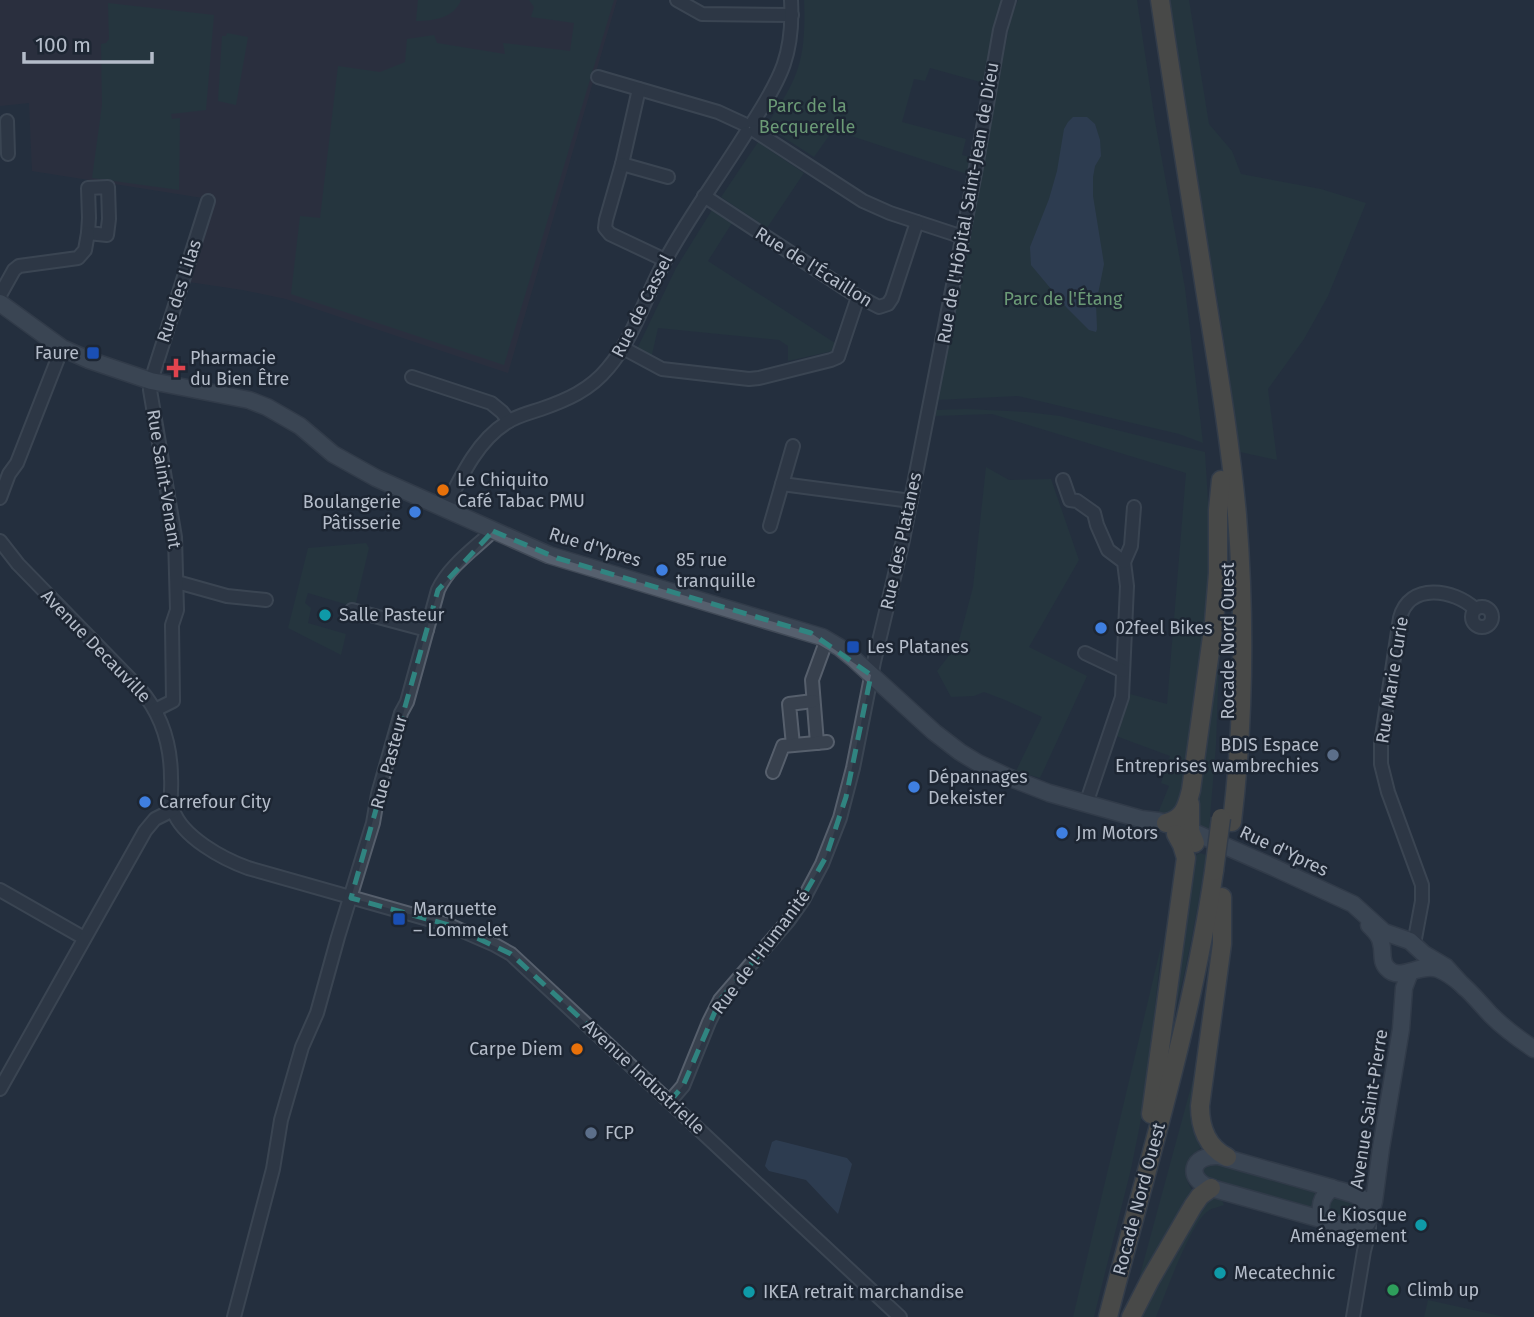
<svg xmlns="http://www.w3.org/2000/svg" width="1534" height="1317" viewBox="0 0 1534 1317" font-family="'Fira Sans',sans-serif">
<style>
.medical{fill:#32303f}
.green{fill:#263c3f}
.water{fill:#394c67}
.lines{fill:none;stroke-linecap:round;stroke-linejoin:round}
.minor-casing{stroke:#565f6c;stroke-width:16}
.major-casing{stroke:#414a57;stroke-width:19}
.highway-casing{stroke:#434c59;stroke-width:21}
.minor{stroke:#38414e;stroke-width:12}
.major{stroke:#56606e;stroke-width:16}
.highway{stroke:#746855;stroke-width:18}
.highway-bridge-casing{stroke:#434c59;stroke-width:21;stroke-linecap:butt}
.highway-bridge{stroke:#746855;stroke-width:18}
.marked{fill:none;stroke:#308480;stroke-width:5;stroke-dasharray:14 9;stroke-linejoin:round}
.transit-dot{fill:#1a4fb4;stroke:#1d2633;stroke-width:2.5}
.health-dot{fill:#e0444e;stroke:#1d2633;stroke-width:2.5}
.food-dot{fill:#e8710a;stroke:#1d2633;stroke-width:2.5}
.shop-dot{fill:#3f7fe0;stroke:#1d2633;stroke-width:2.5}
.culture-dot{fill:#0f9aa8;stroke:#1d2633;stroke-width:2.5}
.service-dot{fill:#5c6f8a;stroke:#1d2633;stroke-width:2.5}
.leisure-dot{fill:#2e9e5b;stroke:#1d2633;stroke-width:2.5}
.labels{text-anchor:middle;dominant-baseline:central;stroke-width:5;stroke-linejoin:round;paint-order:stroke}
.park-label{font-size:18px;fill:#6b9a76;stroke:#1d2633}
.street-label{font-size:18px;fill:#b4bcc9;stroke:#1d2633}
.poi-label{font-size:18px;fill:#b4bcc9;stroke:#1d2633;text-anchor:start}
</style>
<rect width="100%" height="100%" fill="#242f3e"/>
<path class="medical" d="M 0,0 L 617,0 L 508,373 L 286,299 L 243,290 L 189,282 L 213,198 L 203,198 L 32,171 L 29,103 L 0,106 Z"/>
<g class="green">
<path d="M 418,0 L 461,0 C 454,18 434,21 416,21 Z"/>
<path d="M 529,0 L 614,0 L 504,365 L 291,294 L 300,216 L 320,218 L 338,66 L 380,72 L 405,62 L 407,39 L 434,35 L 437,43 L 505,54 L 503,43 L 570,51 L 574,23 L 531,17 L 534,7 Z"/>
<path d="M 804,0 L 1004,0 L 993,37 L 984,83 L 930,68 L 925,81 L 914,79 L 902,122 L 966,139 L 962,155 L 970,157 L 967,174 L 833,130 L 814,157 L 766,126 C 775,112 785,98 792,83 C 805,57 805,28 804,0 Z"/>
<path d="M 1018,0 L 1137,0 L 1155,121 L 1185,288 L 1203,443 L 1179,434 L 1018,396 L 937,400 L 1011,17 Z"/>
<path d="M 1168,0 L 1189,0 L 1209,124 L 1232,151 L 1241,174 L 1321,189 L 1366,203 L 1328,296 L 1304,339 L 1268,389 L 1277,460 L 1240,452 L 1222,327 Z"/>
<path d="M 108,3 L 214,15 L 206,110 L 171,114 L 172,119 L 180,118 L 179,190 L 92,178 L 102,105 L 101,44 L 106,43 L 109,39 Z"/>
<path d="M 227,33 L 248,37 L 236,105 L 218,101 L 222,36 L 226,36 Z"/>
<path d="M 758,142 L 804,173 L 767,228 L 721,197 Z"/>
<path d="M 712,210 L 732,223 L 708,261 L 835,343 L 833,351 L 788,361 L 788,346 L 779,340 L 658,328 L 651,359 L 636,351 L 676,268 Z"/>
<path d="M 967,409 L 1027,412 L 1060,416 L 1205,452 L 1211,550 L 1208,595 L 1180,803 C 1175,812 1169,815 1158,813 L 1169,786 L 1161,783 L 1170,756 L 1116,736 L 1130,694 L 1167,704 L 1186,473 L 992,414 L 935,416 L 936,410 Z"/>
<path d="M 986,467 L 1009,480 L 1051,479 L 1079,560 L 1029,647 L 1087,676 L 1040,778 L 1016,771 L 1042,717 L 1005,700 L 984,692 L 974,696 L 951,697 L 937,671 L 958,644 L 973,587 Z"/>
<path d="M 366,543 L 369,548 L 355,607 L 308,593 L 305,603 L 311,608 L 308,623 L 346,634 L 341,655 L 288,628 L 308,548 Z"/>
<path d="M 1220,632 L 1216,745 L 1209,830 L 1198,826 L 1195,817 Z"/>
<path d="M 1200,853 L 1206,855 C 1196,923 1182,990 1163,1057 L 1193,857 Z"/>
<path d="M 1162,942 L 1145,1100 L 1131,1169 L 1094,1317 L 1073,1317 Z"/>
<path d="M 1195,1072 L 1194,1092 L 1203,1146 C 1185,1160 1180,1174 1194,1193 L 1143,1281 L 1137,1286 Z"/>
<path d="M 1210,1158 L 1323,1190 L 1317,1213 L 1206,1181 L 1200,1166 Z"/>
<path d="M 1335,1195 L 1364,1207 L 1361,1221 L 1331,1217 L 1326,1203 Z"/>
<path d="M 1219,1198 L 1222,1200 L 1224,1205 C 1219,1207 1212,1208 1208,1211 C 1191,1222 1165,1295 1156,1317 L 1139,1317 L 1197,1212 L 1209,1199 Z"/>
<path d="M 1428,1300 L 1505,1317 L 1424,1317 Z"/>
</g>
<g class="water">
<path d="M 1073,117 L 1087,117 L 1095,124 L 1100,140 L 1101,156 L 1095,166 L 1093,177 L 1093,196 L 1104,264 L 1096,304 L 1097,329 L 1096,332 L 1089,330 L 1067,308 L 1031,265 L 1030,247 L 1049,199 L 1057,171 L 1064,129 L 1068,122 Z"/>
<path d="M 776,1140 L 847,1158 L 852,1164 L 838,1214 L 806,1180 L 769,1171 L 765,1166 L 772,1142 Z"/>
</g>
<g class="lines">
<defs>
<g id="minor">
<path d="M 677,0 L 702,14 L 792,15"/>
<path d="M 598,77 L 718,112 L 744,124"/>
<path d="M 639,89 L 622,164 L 606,220 L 605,228 L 610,234 L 665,260"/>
<path d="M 7,121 L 8,154"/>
<path d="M 753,122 C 781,78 794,54 791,0"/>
<path d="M 755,131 L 863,201 L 890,213 L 963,237"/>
<path d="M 622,164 L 668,177"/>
<path d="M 108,187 L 109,219 L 107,235 L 88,233 L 89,218 L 88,188 Z"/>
<path d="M 704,196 L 852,293 L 879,307 L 888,304 L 892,298 L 917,222"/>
<path d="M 0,295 L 14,270 L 19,266 L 78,258 L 85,250 L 88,233"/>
<path d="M 623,348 L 662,369 L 749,379 L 759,378 L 831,360 L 838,357 L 858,297"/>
<path d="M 412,377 L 491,403 L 502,412 L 509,421"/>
<path d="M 1063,480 L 1070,500 L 1077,501 L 1094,513 L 1097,525 L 1108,550 L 1124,562 L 1127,586 L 1122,697 L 1086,804"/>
<path d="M 782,484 L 911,501"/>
<path d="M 0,498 L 9,474 L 17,463 L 62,348"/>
<path d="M 445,509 C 460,479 476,442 506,423 C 516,416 529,413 541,409 C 567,400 590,390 608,368 C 634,338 646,294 666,259 C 690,215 720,175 746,133"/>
<path d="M 770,526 L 793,446"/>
<path d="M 0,541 L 18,564 L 139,688 C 161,713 171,745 171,778 C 172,788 169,800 173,810 C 182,837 223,859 248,868 L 449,925 L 495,945 L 511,954 L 900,1317"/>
<path d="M 1124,562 L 1131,546 L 1134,507"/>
<path d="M 177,582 L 227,596 L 266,600"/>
<circle cx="1482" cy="617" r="10"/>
<path d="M 352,610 L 427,630"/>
<path d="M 1085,653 L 1123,671"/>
<path d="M 155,710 L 173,701 L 172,625 L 177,610 L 175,537 L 150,390 L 151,381 L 208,201"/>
<path d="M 817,743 L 812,680 L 827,639"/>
<path d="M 793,745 L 789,704 L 813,701"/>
<path d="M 773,772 L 783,746 L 827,742"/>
<path d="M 0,890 L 84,938"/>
<path d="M 1414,944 L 1422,901 L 1422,885 L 1388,792 L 1381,764 L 1381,743 L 1400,618 C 1409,582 1454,589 1475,609"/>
<path d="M 0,1089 L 145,831 L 155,819 L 173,810"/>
<path d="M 670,1101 L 683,1086 L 709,1022 L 720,1000 L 788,921 L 803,900 L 822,864 L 840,818 L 853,768 L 874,662 L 903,540 L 975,173 L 1000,30 L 1009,0"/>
<path d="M 234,1317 L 273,1169 L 281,1120 L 302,1047 L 317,1013 L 338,937 L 373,823 L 378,794 L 401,713 L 407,702 L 438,590 C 449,566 474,549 493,531"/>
<path d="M 1353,1317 L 1364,1251 L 1369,1232 L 1369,1219"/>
</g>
<g id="major">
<path d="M 0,303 L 62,348 L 89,360 L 151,381 L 249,400 L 267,407 L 300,426 L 333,454 L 376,478 L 549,555 L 822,637 L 839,647 L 855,660 L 934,732 L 960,752 L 978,763 L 1008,777 L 1049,793 L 1141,819 L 1158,821 L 1182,827 L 1273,867 L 1353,904 L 1384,932 L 1410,941 L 1424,954 L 1446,967 L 1465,988"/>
<path d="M 1369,925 C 1374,930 1380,935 1381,943 C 1384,952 1380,961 1387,968 C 1400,983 1420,962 1438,969 C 1460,978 1476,999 1491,1015 C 1504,1028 1519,1039 1534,1049"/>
<path d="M 1332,1188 L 1219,1156 C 1191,1154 1185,1179 1211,1188 L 1349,1227 L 1358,1228 L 1367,1223 L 1369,1219 L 1374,1201 L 1381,1148 L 1401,1029 L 1404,988 L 1410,972"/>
<path d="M 1325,1220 C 1317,1208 1321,1197 1332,1188 C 1347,1193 1365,1194 1371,1210"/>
</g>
<g id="highway">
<path d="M 1160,0 C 1174,96 1190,192 1205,289 C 1217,364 1230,439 1237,515 C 1245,617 1244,721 1232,822"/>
<path d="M 1190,804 L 1190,831 L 1195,843"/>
<path d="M 1166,823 C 1184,819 1187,806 1191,790 L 1214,622 L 1218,573 L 1218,510 L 1221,480"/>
<path d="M 1222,897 L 1222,944 L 1200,1106 C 1200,1127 1207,1147 1227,1157"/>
<path d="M 1151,1114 L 1186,858 L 1182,845 L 1176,834"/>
<path d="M 1108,1317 C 1146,1169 1192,1022 1214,871"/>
<path d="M 1131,1317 L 1150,1280 L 1193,1206 L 1200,1196 L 1211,1188"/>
</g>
</defs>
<use href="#minor" class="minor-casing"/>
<use href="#major" class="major-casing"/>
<use href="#highway" class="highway-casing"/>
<use href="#minor" class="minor"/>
<use href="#major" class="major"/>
<use href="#highway" class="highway"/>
<defs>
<path id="highway-bridge" d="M 1214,871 L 1221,818"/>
</defs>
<use href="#highway-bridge" class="highway-bridge-casing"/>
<use href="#highway-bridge" class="highway-bridge"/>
</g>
<path d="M0 0H1534V1317H0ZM 493,531 L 557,558 L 811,633 L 871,675 L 846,797 L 826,857 L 792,916 L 720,1000 L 683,1086 L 670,1101 L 511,954 L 449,925 L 351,898 L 438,590 Z" fill="#242f3e" fill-opacity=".55" fill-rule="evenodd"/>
<path class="marked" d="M 493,531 L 557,558 L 811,633 L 871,675 L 846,797 L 826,857 L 792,916 L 720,1000 L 683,1086 L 670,1101 L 511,954 L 449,925 L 351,898 L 438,590 Z"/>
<g class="transit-dot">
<rect x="86" y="346" width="14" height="14" rx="3.5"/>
<rect x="846" y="640" width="14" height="14" rx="3.5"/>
<rect x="392" y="912" width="14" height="14" rx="3.5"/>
</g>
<path class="health-dot" d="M172.5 357.5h7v7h7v7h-7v7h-7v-7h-7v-7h7z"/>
<g class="food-dot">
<circle cx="443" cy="490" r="7"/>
<circle cx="577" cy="1049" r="7"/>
</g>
<g class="shop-dot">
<circle cx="415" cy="512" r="7"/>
<circle cx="662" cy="570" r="7"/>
<circle cx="1101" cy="628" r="7"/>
<circle cx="914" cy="787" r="7"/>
<circle cx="145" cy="802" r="7"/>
<circle cx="1062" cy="833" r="7"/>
</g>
<g class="culture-dot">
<circle cx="325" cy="615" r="7"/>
<circle cx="1421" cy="1225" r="7"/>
<circle cx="1220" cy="1273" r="7"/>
<circle cx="749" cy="1292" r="7"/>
</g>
<g class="service-dot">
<circle cx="1333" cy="755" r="7"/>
<circle cx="591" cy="1133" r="7"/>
</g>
<circle class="leisure-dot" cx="1393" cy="1290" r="7"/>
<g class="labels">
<g class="park-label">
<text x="807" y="106">Parc de la<tspan x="807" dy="21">Becquerelle</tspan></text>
<text x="1063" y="299">Parc de l'Étang</text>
</g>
<g class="street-label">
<text transform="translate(968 203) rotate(-80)">Rue de l'Hôpital Saint-Jean de Dieu</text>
<text transform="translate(814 267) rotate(32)">Rue de l'Écaillon</text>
<text transform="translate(179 291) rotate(-72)">Rue des Lilas</text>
<text transform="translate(642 306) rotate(-63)">Rue de Cassel</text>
<text transform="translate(164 479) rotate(81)">Rue Saint-Venant</text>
<text transform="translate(901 541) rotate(-78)">Rue des Platanes</text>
<text transform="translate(595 547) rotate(17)">Rue d'Ypres</text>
<text transform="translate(1228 641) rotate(-90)">Rocade Nord Ouest</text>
<text transform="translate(96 646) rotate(46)">Avenue Decauville</text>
<text transform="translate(1392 680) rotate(-81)">Rue Marie Curie</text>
<text transform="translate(389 762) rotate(-75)">Rue Pasteur</text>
<text transform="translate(1284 851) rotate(25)">Rue d'Ypres</text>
<text transform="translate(761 952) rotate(-53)">Rue de l'Humanité</text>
<text transform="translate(644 1077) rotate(43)">Avenue Industrielle</text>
<text transform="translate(1369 1109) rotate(-81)">Avenue Saint-Pierre</text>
<text transform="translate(1139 1199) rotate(-75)">Rocade Nord Ouest</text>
</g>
<g class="poi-label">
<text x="79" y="353" text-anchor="end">Faure</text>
<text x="190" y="358">Pharmacie<tspan x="190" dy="21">du Bien Être</tspan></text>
<text x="457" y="480">Le Chiquito<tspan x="457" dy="21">Café Tabac PMU</tspan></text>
<text x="401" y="502" text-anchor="end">Boulangerie<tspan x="401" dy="21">Pâtisserie</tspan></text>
<text x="676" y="560">85 rue<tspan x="676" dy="21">tranquille</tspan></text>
<text x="339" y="615">Salle Pasteur</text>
<text x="1115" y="628">02feel Bikes</text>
<text x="867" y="647">Les Platanes</text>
<text x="1319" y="745" text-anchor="end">BDIS Espace<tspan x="1319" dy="21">Entreprises wambrechies</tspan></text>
<text x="928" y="777">Dépannages<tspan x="928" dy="21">Dekeister</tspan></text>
<text x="159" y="802">Carrefour City</text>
<text x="1076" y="833">Jm Motors</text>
<text x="413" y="909">Marquette<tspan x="413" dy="21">– Lommelet</tspan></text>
<text x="563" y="1049" text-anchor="end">Carpe Diem</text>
<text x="605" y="1133">FCP</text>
<text x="1407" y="1215" text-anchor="end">Le Kiosque<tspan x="1407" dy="21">Aménagement</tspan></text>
<text x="1234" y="1273">Mecatechnic</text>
<text x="1407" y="1290">Climb up</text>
<text x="763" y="1292">IKEA retrait marchandise</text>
</g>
</g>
<path d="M24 52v10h128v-10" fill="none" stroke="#b4bcc9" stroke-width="3.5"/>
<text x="35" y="52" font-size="21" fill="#b4bcc9" stroke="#1d2633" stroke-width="5" paint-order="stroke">100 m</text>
</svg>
